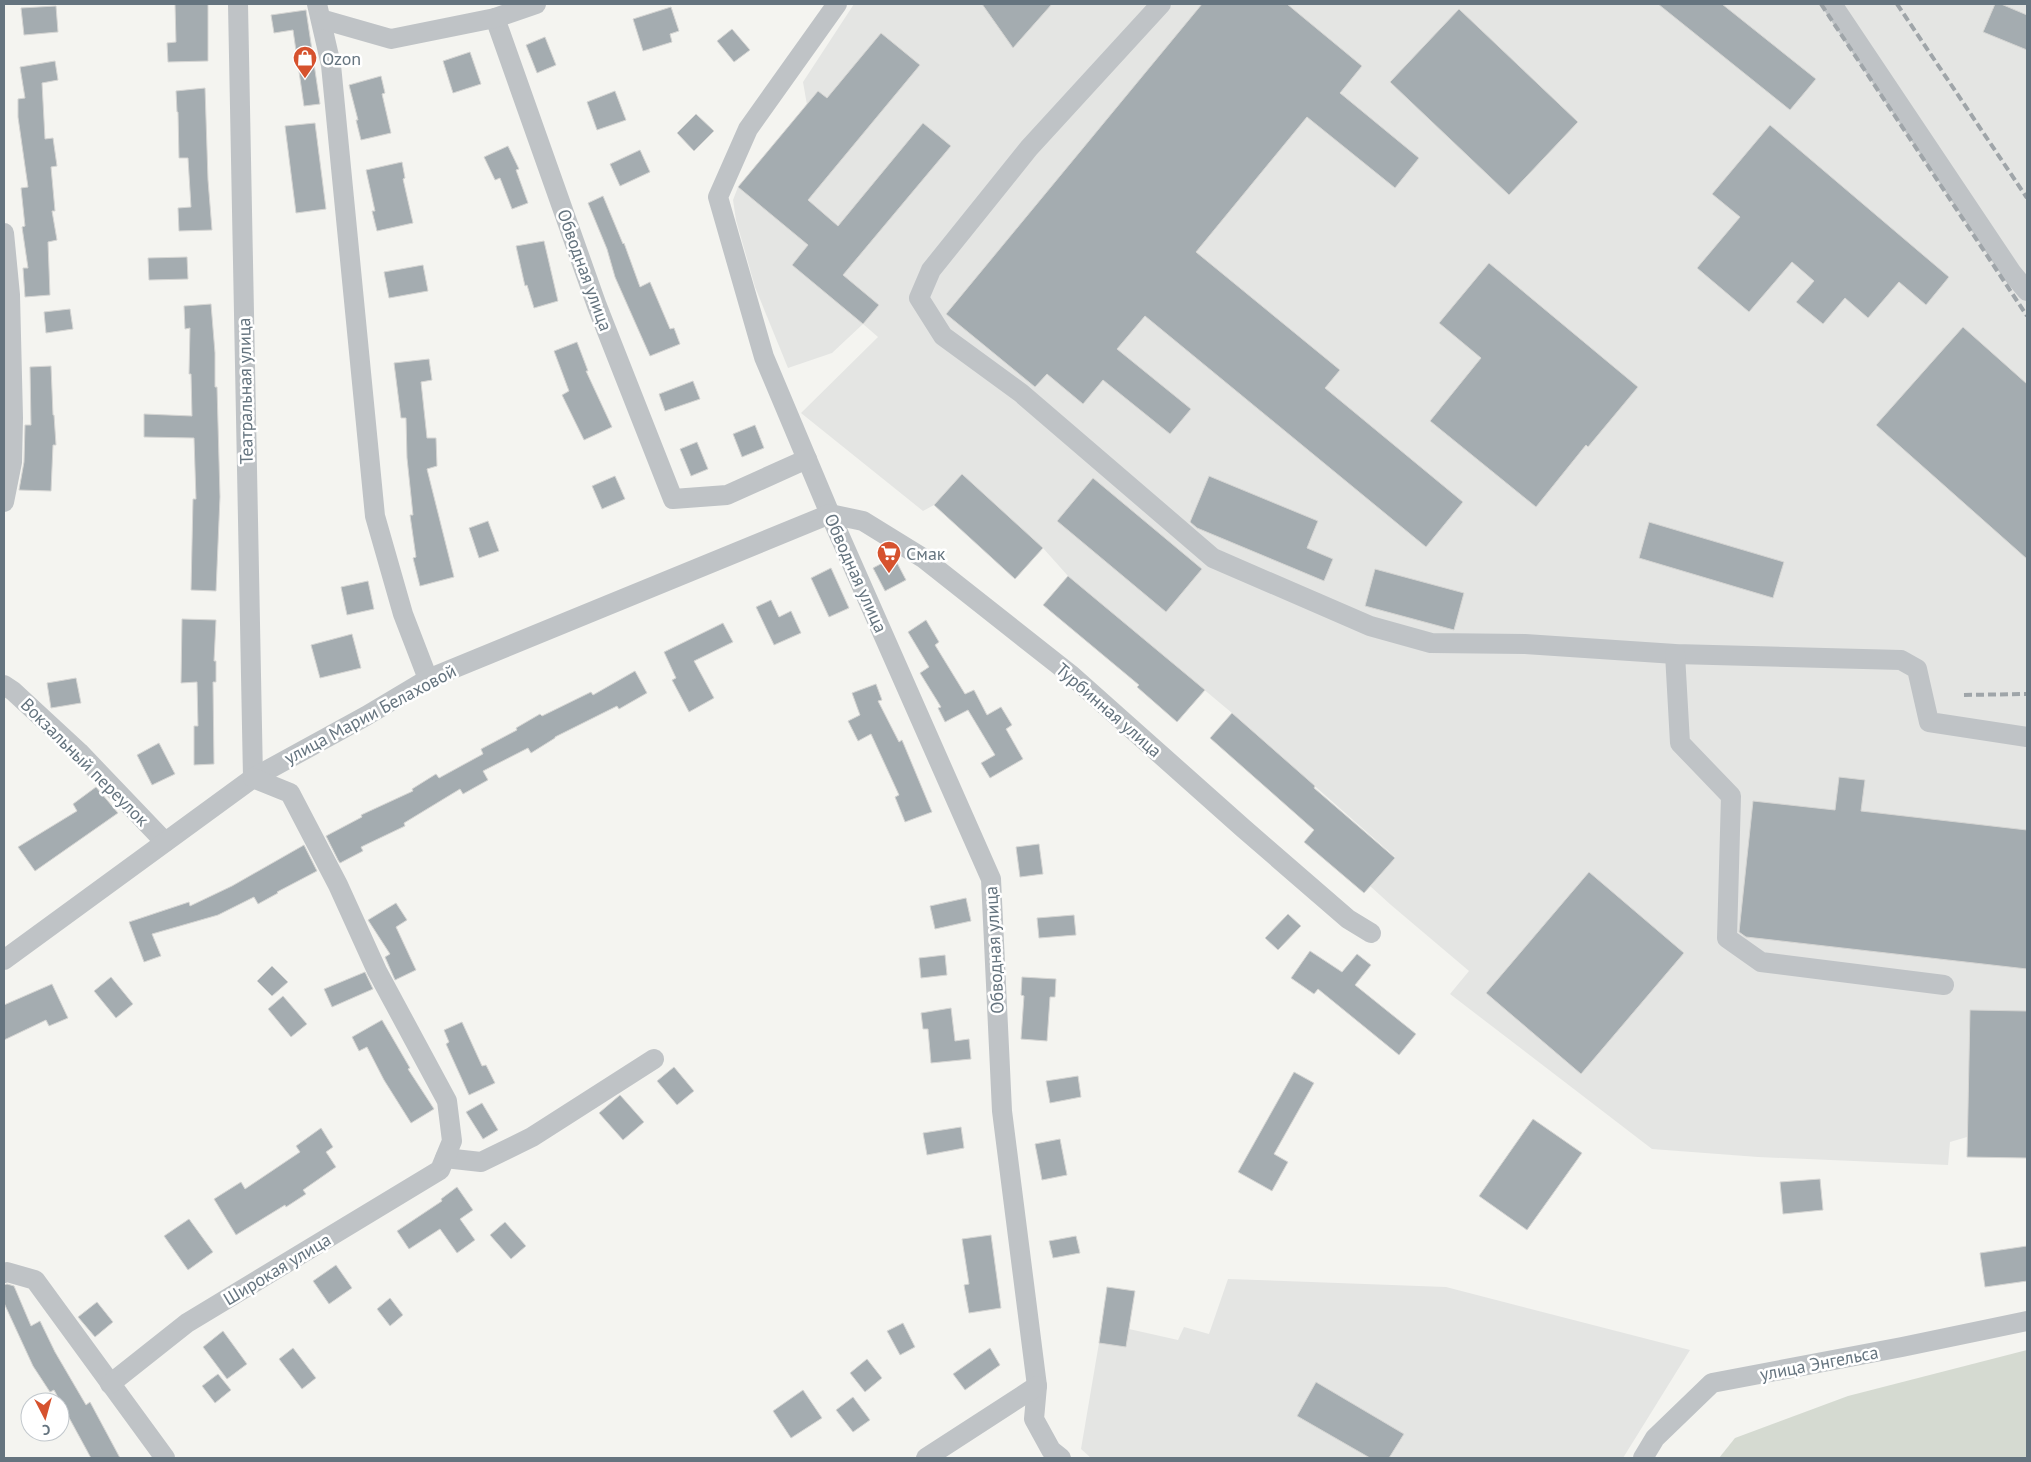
<svg xmlns="http://www.w3.org/2000/svg" width="2031" height="1462" viewBox="0 0 2031 1462" font-family="'PT Sans',sans-serif">
<style>
.built{fill:#e4e5e3}
.green{fill:#d5dad1}
.building{fill:#a4acb0;stroke:#d5d5d3}
.lines{fill:none;stroke-linecap:round;stroke-linejoin:round}
.minor{stroke:#bfc3c6;stroke-width:20}
.rail{stroke:#9fa5a9;stroke-width:4;stroke-dasharray:8 4;stroke-linecap:butt}
.labels{text-anchor:middle;dominant-baseline:central;stroke-width:5;stroke-linejoin:round;paint-order:stroke}
.poi-label{font-size:18px;fill:#65747f;stroke:#fff;text-anchor:start}
.street-label{font-size:18px;fill:#65747f;stroke:#fff}
</style>
<rect width="100%" height="100%" fill="#f4f4f0"/>
<g class="built">
<path d="M 854,4 L 2027,4 L 2027,1158 L 1967,1157 L 1967,1137 L 1950,1142 L 1948,1165 L 1758,1157 L 1652,1149 L 1450,994 L 1469,971 L 1391,905 L 1370,886 L 1395,857 L 1232,713 L 1068,576 L 1043,548 L 963,475 L 934,505 L 923,511 L 801,413 L 878,337 L 863,324 L 832,353 L 788,368 L 755,287 L 736,220 L 733,200 L 738,187 L 807,105 L 803,82 Z"/>
<path d="M 1228,1279 L 1446,1287 L 1690,1350 L 1623,1458 L 1091,1458 L 1081,1449 L 1099,1343 L 1126,1347 L 1129,1329 L 1178,1340 L 1184,1327 L 1209,1334 Z"/>
</g>
<path class="green" d="M 2027,1350 L 2027,1458 L 1719,1458 L 1735,1438 L 1848,1396 Z"/>
<g class="building">
<path d="M 175,4 L 208,4 L 208,61 L 168,62 L 167,43 L 176,42 Z"/>
<path d="M 982,4 L 1052,4 L 1013,48 Z"/>
<path d="M 1202,4 L 1287,4 L 1362,66 L 1340,93 L 1419,158 L 1395,188 L 1307,117 L 1196,252 L 1340,370 L 1325,388 L 1463,502 L 1426,547 L 1145,316 L 1117,349 L 1191,409 L 1170,434 L 1103,380 L 1083,404 L 1047,374 L 1035,387 L 946,314 Z"/>
<path d="M 1658,4 L 1722,4 L 1816,79 L 1790,110 Z"/>
<path d="M 1995,4 L 2001,4 L 2027,15 L 2027,50 L 1983,32 Z"/>
<path d="M 56,6 L 58,32 L 24,35 L 21,8 Z"/>
<path d="M 671,7 L 679,31 L 670,34 L 672,42 L 643,51 L 633,19 Z"/>
<path d="M 1459,9 L 1578,122 L 1509,195 L 1390,82 Z"/>
<path d="M 306,10 L 320,104 L 304,106 L 293,30 L 274,33 L 271,15 Z"/>
<path d="M 732,29 L 750,50 L 734,62 L 717,41 Z"/>
<path d="M 881,33 L 920,65 L 808,200 L 838,226 L 923,123 L 951,146 L 843,275 L 879,305 L 863,324 L 792,265 L 808,245 L 738,187 L 818,91 L 827,98 Z"/>
<path d="M 545,37 L 556,65 L 537,73 L 526,45 Z"/>
<path d="M 470,52 L 481,84 L 453,93 L 443,61 Z"/>
<path d="M 55,61 L 58,80 L 42,83 L 45,139 L 53,138 L 57,166 L 51,167 L 55,211 L 52,211 L 57,240 L 48,242 L 50,295 L 25,297 L 23,268 L 28,268 L 22,227 L 25,226 L 21,188 L 28,187 L 18,117 L 18,99 L 25,98 L 20,67 Z"/>
<path d="M 381,76 L 385,93 L 382,94 L 391,133 L 361,140 L 356,120 L 358,120 L 349,85 Z"/>
<path d="M 205,88 L 208,180 L 212,230 L 179,231 L 178,208 L 191,207 L 188,158 L 179,158 L 178,112 L 177,112 L 176,91 Z"/>
<path d="M 615,91 L 626,120 L 597,130 L 587,102 Z"/>
<path d="M 696,114 L 714,131 L 694,151 L 677,133 Z"/>
<path d="M 315,123 L 326,209 L 296,213 L 285,126 Z"/>
<path d="M 1770,125 L 1949,277 L 1926,305 L 1899,282 L 1868,318 L 1845,298 L 1823,324 L 1796,302 L 1814,281 L 1792,262 L 1749,312 L 1697,268 L 1740,217 L 1712,194 Z"/>
<path d="M 508,146 L 519,169 L 516,170 L 528,203 L 512,209 L 500,178 L 495,180 L 484,157 Z"/>
<path d="M 640,150 L 650,172 L 620,186 L 610,164 Z"/>
<path d="M 402,162 L 405,178 L 403,179 L 413,223 L 377,231 L 372,211 L 375,211 L 366,170 Z"/>
<path d="M 603,196 L 623,244 L 624,243 L 640,287 L 650,282 L 670,329 L 674,328 L 680,344 L 650,356 L 615,277 L 607,249 L 588,203 Z"/>
<path d="M 544,241 L 558,301 L 534,308 L 527,285 L 525,286 L 516,246 Z"/>
<path d="M 187,257 L 188,279 L 149,280 L 148,258 Z"/>
<path d="M 1489,263 L 1638,387 L 1588,447 L 1586,445 L 1536,507 L 1430,421 L 1481,358 L 1439,323 Z"/>
<path d="M 423,265 L 428,291 L 389,298 L 384,272 Z"/>
<path d="M 211,304 L 215,353 L 215,387 L 217,387 L 220,497 L 216,591 L 191,590 L 193,499 L 196,499 L 194,438 L 144,437 L 144,414 L 192,416 L 191,374 L 189,374 L 190,328 L 185,329 L 184,306 Z"/>
<path d="M 70,309 L 73,329 L 46,333 L 44,312 Z"/>
<path d="M 1963,327 L 2027,384 L 2027,559 L 1876,425 Z"/>
<path d="M 577,342 L 588,371 L 586,371 L 612,427 L 584,440 L 562,395 L 569,391 L 554,351 Z"/>
<path d="M 429,359 L 432,380 L 421,382 L 427,438 L 436,438 L 437,466 L 427,469 L 454,577 L 420,586 L 413,558 L 416,557 L 410,515 L 413,515 L 407,458 L 406,418 L 401,418 L 394,363 Z"/>
<path d="M 51,366 L 53,415 L 54,415 L 56,445 L 53,445 L 51,491 L 19,490 L 24,462 L 25,425 L 31,425 L 30,367 Z"/>
<path d="M 693,381 L 700,399 L 665,411 L 659,394 Z"/>
<path d="M 755,425 L 764,448 L 742,457 L 733,434 Z"/>
<path d="M 697,442 L 708,469 L 691,476 L 680,449 Z"/>
<path d="M 962,474 L 1043,548 L 1015,579 L 934,505 Z"/>
<path d="M 615,476 L 625,499 L 602,509 L 592,486 Z"/>
<path d="M 1209,476 L 1318,521 L 1307,548 L 1333,559 L 1324,581 L 1197,528 L 1190,522 Z"/>
<path d="M 1093,478 L 1202,569 L 1166,612 L 1057,521 Z"/>
<path d="M 488,521 L 499,551 L 479,558 L 469,528 Z"/>
<path d="M 1649,522 L 1784,562 L 1773,598 L 1639,558 Z"/>
<path d="M 894,557 L 906,580 L 885,591 L 873,568 Z"/>
<path d="M 831,568 L 849,608 L 829,617 L 811,578 Z"/>
<path d="M 1375,569 L 1464,593 L 1454,630 L 1365,606 Z"/>
<path d="M 1068,576 L 1205,690 L 1177,722 L 1137,687 L 1139,685 L 1043,605 Z"/>
<path d="M 368,581 L 374,609 L 347,615 L 341,587 Z"/>
<path d="M 771,600 L 779,617 L 791,611 L 801,633 L 774,645 L 756,607 Z"/>
<path d="M 182,619 L 216,620 L 214,661 L 216,661 L 216,682 L 213,682 L 214,764 L 194,765 L 194,726 L 198,726 L 197,682 L 181,683 Z"/>
<path d="M 926,620 L 939,642 L 935,645 L 965,694 L 974,690 L 987,715 L 1001,707 L 1012,725 L 1006,729 L 1023,759 L 990,778 L 981,763 L 995,755 L 968,710 L 945,722 L 938,708 L 941,707 L 920,673 L 929,667 L 908,632 Z"/>
<path d="M 723,623 L 733,642 L 694,661 L 714,698 L 689,712 L 672,680 L 676,678 L 664,652 Z"/>
<path d="M 352,634 L 361,668 L 320,678 L 311,645 Z"/>
<path d="M 635,671 L 647,693 L 619,709 L 617,706 L 555,737 L 555,738 L 531,753 L 528,748 L 483,771 L 488,780 L 463,794 L 460,789 L 404,823 L 405,826 L 361,847 L 363,851 L 340,863 L 338,860 L 326,836 L 362,817 L 361,815 L 413,791 L 412,789 L 436,774 L 439,778 L 483,754 L 481,749 L 517,730 L 516,728 L 540,714 L 542,716 L 591,692 L 593,695 Z"/>
<path d="M 76,678 L 81,703 L 51,708 L 47,683 Z"/>
<path d="M 876,684 L 882,700 L 878,701 L 899,742 L 902,740 L 932,812 L 905,822 L 895,797 L 899,795 L 871,734 L 858,741 L 848,721 L 860,715 L 852,693 Z"/>
<path d="M 1232,713 L 1315,786 L 1314,788 L 1395,858 L 1364,893 L 1304,842 L 1314,830 L 1210,738 Z"/>
<path d="M 159,743 L 175,774 L 152,785 L 137,755 Z"/>
<path d="M 1839,777 L 1865,780 L 1861,811 L 2027,830 L 2027,969 L 1746,937 L 1739,932 L 1753,801 L 1835,810 Z"/>
<path d="M 96,787 L 118,813 L 35,871 L 18,847 L 77,811 L 73,804 Z"/>
<path d="M 1039,844 L 1043,874 L 1020,877 L 1016,847 Z"/>
<path d="M 304,845 L 317,871 L 277,892 L 278,893 L 258,904 L 254,897 L 218,915 L 152,934 L 161,956 L 144,962 L 129,922 L 189,902 L 190,906 L 232,886 Z"/>
<path d="M 1589,872 L 1684,953 L 1581,1074 L 1486,993 Z"/>
<path d="M 966,898 L 971,921 L 935,929 L 930,906 Z"/>
<path d="M 396,903 L 407,920 L 396,927 L 416,970 L 395,980 L 385,957 L 390,954 L 368,920 Z"/>
<path d="M 1288,914 L 1301,926 L 1278,950 L 1265,938 Z"/>
<path d="M 1074,915 L 1076,935 L 1039,938 L 1037,918 Z"/>
<path d="M 1310,951 L 1342,972 L 1357,954 L 1371,965 L 1355,985 L 1416,1034 L 1399,1055 L 1318,989 L 1314,994 L 1291,978 Z"/>
<path d="M 945,955 L 947,975 L 921,978 L 919,958 Z"/>
<path d="M 272,966 L 288,982 L 272,996 L 257,981 Z"/>
<path d="M 365,972 L 373,989 L 332,1007 L 324,989 Z"/>
<path d="M 111,977 L 133,1004 L 116,1018 L 94,991 Z"/>
<path d="M 1022,977 L 1056,979 L 1055,997 L 1050,997 L 1047,1041 L 1021,1039 L 1024,996 L 1021,995 Z"/>
<path d="M 52,984 L 68,1018 L 49,1026 L 46,1020 L 4,1040 L 4,1005 Z"/>
<path d="M 283,996 L 307,1024 L 291,1037 L 268,1009 Z"/>
<path d="M 951,1008 L 955,1041 L 969,1039 L 971,1059 L 931,1063 L 928,1029 L 923,1029 L 921,1013 Z"/>
<path d="M 1970,1010 L 2027,1011 L 2027,1158 L 1967,1157 Z"/>
<path d="M 382,1020 L 410,1068 L 408,1069 L 434,1109 L 411,1123 L 384,1080 L 367,1047 L 359,1051 L 352,1037 Z"/>
<path d="M 462,1022 L 482,1066 L 486,1065 L 495,1083 L 469,1095 L 446,1044 L 449,1042 L 444,1030 Z"/>
<path d="M 674,1067 L 694,1091 L 677,1105 L 657,1081 Z"/>
<path d="M 1294,1072 L 1314,1083 L 1274,1154 L 1288,1162 L 1272,1191 L 1238,1172 Z"/>
<path d="M 1078,1076 L 1081,1097 L 1050,1103 L 1046,1081 Z"/>
<path d="M 620,1095 L 644,1122 L 623,1140 L 599,1113 Z"/>
<path d="M 482,1103 L 498,1130 L 483,1139 L 466,1112 Z"/>
<path d="M 1533,1119 L 1582,1153 L 1527,1230 L 1479,1196 Z"/>
<path d="M 961,1127 L 964,1148 L 927,1155 L 923,1133 Z"/>
<path d="M 321,1128 L 333,1147 L 326,1152 L 336,1167 L 303,1190 L 306,1194 L 286,1207 L 285,1205 L 236,1235 L 214,1199 L 241,1182 L 245,1189 L 300,1152 L 296,1146 Z"/>
<path d="M 1060,1139 L 1067,1175 L 1042,1180 L 1035,1144 Z"/>
<path d="M 1820,1179 L 1823,1210 L 1783,1214 L 1780,1182 Z"/>
<path d="M 457,1187 L 473,1210 L 460,1219 L 475,1240 L 457,1253 L 440,1229 L 409,1249 L 397,1231 L 442,1201 L 441,1199 Z"/>
<path d="M 189,1219 L 213,1252 L 188,1270 L 164,1236 Z"/>
<path d="M 505,1222 L 526,1246 L 511,1259 L 490,1235 Z"/>
<path d="M 991,1235 L 1001,1308 L 969,1313 L 964,1285 L 969,1284 L 962,1239 Z"/>
<path d="M 1076,1236 L 1080,1253 L 1053,1258 L 1049,1241 Z"/>
<path d="M 2027,1246 L 2027,1281 L 1985,1287 L 1980,1253 Z"/>
<path d="M 336,1265 L 352,1288 L 329,1304 L 313,1281 Z"/>
<path d="M 7,1284 L 14,1286 L 31,1326 L 40,1321 L 55,1352 L 86,1405 L 90,1402 L 120,1458 L 91,1458 L 54,1390 L 50,1392 L 33,1366 L 4,1303 L 4,1285 Z"/>
<path d="M 1107,1287 L 1135,1291 L 1126,1347 L 1099,1343 Z"/>
<path d="M 390,1298 L 403,1315 L 390,1326 L 377,1309 Z"/>
<path d="M 97,1302 L 113,1322 L 95,1337 L 78,1317 Z"/>
<path d="M 903,1323 L 915,1347 L 900,1355 L 887,1331 Z"/>
<path d="M 223,1331 L 247,1364 L 227,1379 L 203,1347 Z"/>
<path d="M 293,1348 L 316,1378 L 302,1389 L 279,1359 Z"/>
<path d="M 990,1348 L 1000,1365 L 965,1390 L 953,1374 Z"/>
<path d="M 867,1359 L 882,1378 L 865,1392 L 850,1373 Z"/>
<path d="M 218,1374 L 231,1390 L 215,1403 L 202,1386 Z"/>
<path d="M 1316,1382 L 1404,1434 L 1389,1458 L 1370,1458 L 1297,1416 Z"/>
<path d="M 803,1390 L 822,1418 L 791,1438 L 773,1411 Z"/>
<path d="M 853,1397 L 870,1420 L 853,1432 L 836,1410 Z"/>
</g>
<g class="lines">
<g class="minor">
<path d="M 238,4 L 253,778"/>
<path d="M 317,4 L 331,65 L 375,516 L 403,614 L 428,679"/>
<path d="M 837,4 L 748,129 L 718,197 L 764,357 L 830,514 L 991,879 L 1002,1111 L 1037,1386 L 1034,1419 L 1051,1450 L 1061,1458"/>
<path d="M 1161,4 L 1029,148 L 931,270 L 919,298 L 943,336 L 1021,393 L 1213,558 L 1370,626 L 1431,643 L 1525,644 L 1675,654 L 1901,660 L 1917,669 L 1929,722 L 2027,737"/>
<path d="M 1832,4 L 2012,273 L 2027,291"/>
<path d="M 495,18 L 597,306 L 673,499 L 727,495 L 807,459"/>
<path d="M 321,19 L 391,39 L 495,18 L 536,4"/>
<path d="M 4,233 L 10,295 L 13,418 L 12,462 L 4,502"/>
<path d="M 830,514 L 863,521 L 923,558 L 1070,674 L 1243,828 L 1348,919 L 1371,933"/>
<path d="M 1675,654 L 1680,743 L 1731,796 L 1727,938 L 1761,962 L 1944,985"/>
<path d="M 4,685 L 13,691 L 79,752 L 165,842"/>
<path d="M 4,960 L 253,778 L 366,716 L 428,679 L 830,514"/>
<path d="M 445,1158 L 481,1162 L 532,1137 L 654,1059"/>
<path d="M 4,1273 L 7,1272 L 35,1280 L 165,1458"/>
<path d="M 110,1384 L 187,1323 L 440,1170 L 452,1141 L 447,1101 L 377,971 L 338,885 L 290,793 L 253,778"/>
<path d="M 926,1458 L 1037,1386"/>
<path d="M 1643,1458 L 1655,1438 L 1712,1383 L 1902,1347 L 2027,1321"/>
</g>
<g class="rail">
<path d="M 1821,4 L 2027,316"/>
<path d="M 1897,4 L 2027,198"/>
<path d="M 1964,695 L 2027,694"/>
</g>
</g>
<defs>
<symbol id="shop-pin" viewBox="-11 -11 22 30"><path d="M0 17L-7.5 6A9.5 9.5 0 1 1 7.5 6Z" fill="#d6522e" stroke="#fff"/><path d="M-5-2.5h2.3a2.7 3.5 0 0 1 5.4 0H5L5.5 6h-11ZM-1.5-2.5h3a1.5 2.3 0 0 0-3 0Z" fill="#fff"/></symbol>
<symbol id="supermarket-pin" viewBox="-11 -11 22 30"><path d="M0 17L-7.5 6A9.5 9.5 0 1 1 7.5 6Z" fill="#d6522e" stroke="#fff"/><path d="M-6-5.5h2.5l.6 2H6L4.5 2H-2.5L-4.4-4H-6ZM-1.5 3.2a1.3 1.3 0 1 0 .1 0ZM3 3.2a1.3 1.3 0 1 0 .1 0Z" fill="#fff"/></symbol>
</defs>
<g fill-rule="evenodd">
<use href="#shop-pin" x="291" y="44" width="28" height="38"/>
<use href="#supermarket-pin" x="875" y="539" width="28" height="38"/>
</g>
<g class="labels">
<g class="poi-label">
<text x="322" y="58">Ozon</text>
<text x="906" y="553">Смак</text>
</g>
<g class="street-label">
<text transform="translate(585 270) rotate(70)">Обводная улица</text>
<text transform="translate(245 391) rotate(-91)">Театральная улица</text>
<text transform="translate(856 573) rotate(66)">Обводная улица</text>
<text transform="translate(1109 710) rotate(41)">Турбинная улица</text>
<text transform="translate(370 714) rotate(-28)">улица Марии Белаховой</text>
<text transform="translate(85 762) rotate(45)">Вокзальный переулок</text>
<text transform="translate(994 950) rotate(-93)">Обводная улица</text>
<text transform="translate(277 1269) rotate(-31)">Широкая улица</text>
<text transform="translate(1819 1363) rotate(-11)">улица Энгельса</text>
</g>
</g>
<rect width="2031" height="1462" fill="none" stroke="#65747f" stroke-width="10"/>
<g transform="translate(45 1417) rotate(174)"><circle r="24" fill="#ffffff" stroke="#c1c7cc"/>
<path d="M0-4L9 19L0 12L-9 19Z" fill="#d6522e"/>
<text y="-8" font-size="14" font-weight="bold" text-anchor="middle" fill="#65747f">С</text>
</g>
</svg>
